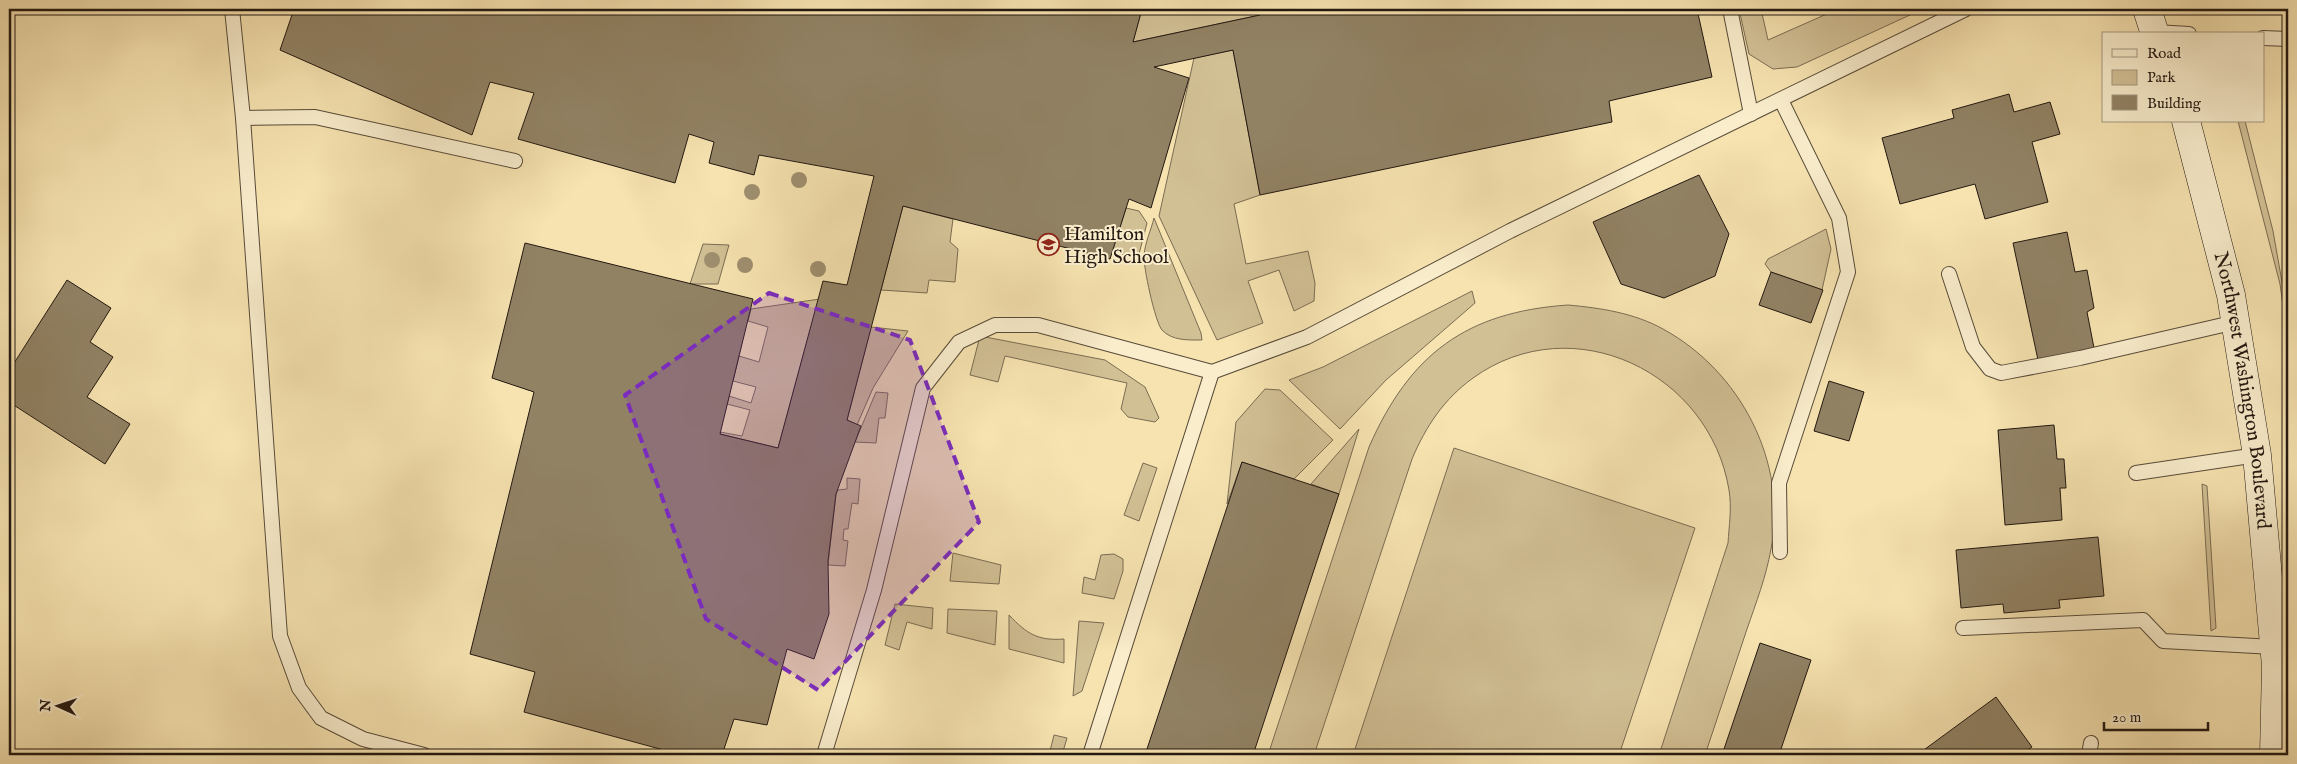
<svg xmlns="http://www.w3.org/2000/svg" width="2297" height="764" viewBox="0 0 2297 764" font-family="'IM FELL English',serif">
<style>
.green{fill:#d2c095;stroke:#7a6c53}
.building{fill:#918264;stroke:#231811}
.lines{fill:none;stroke-linecap:round;stroke-linejoin:round}
.service-casing{stroke:#584b39;stroke-width:16}
.secondary-casing{stroke:#231811;stroke-width:29}
.service{stroke:#f9edcc;stroke-width:14}
.secondary{stroke:#f9edcc;stroke-width:28}
.tree{fill:#9f8f6f}
.marked{fill:#7b2cbf;fill-opacity:0.2;stroke:#7b2cbf;stroke-width:4;stroke-dasharray:10 6;stroke-linejoin:round}
.labels{text-anchor:middle;dominant-baseline:central;stroke-width:4;stroke-linejoin:round;paint-order:stroke}
.poi-label{font-size:20px;fill:#231811;stroke:#f9edcc;text-anchor:start}
.street-label{font-size:20px;fill:#231811;stroke:#f9edcc}
</style>
<rect width="100%" height="100%" fill="#f6e3b0"/>
<filter id="stains"><feTurbulence type="fractalNoise" baseFrequency=".004" numOctaves="4"/><feColorMatrix values="0 0 0 0 .2 0 0 0 0 .09 0 0 0 0 .02 0 0 0 .5 -.17"/></filter>
<radialGradient id="worn" r=".72"><stop offset=".6" stop-color="#630" stop-opacity="0"/><stop offset="1" stop-color="#630" stop-opacity=".3"/></radialGradient>
<g class="green">
<path d="M 1142,9 L 1259,9 L 1260,15 L 1133,42 Z"/>
<path d="M 1739,9 L 1761,9 L 1768,40 L 1838,9 L 1923,9 L 1797,67 L 1773,69 L 1749,54 Z"/>
<path d="M 1233,50 L 1260,195 L 1234,204 L 1246,264 L 1308,251 L 1315,283 L 1314,301 L 1294,311 L 1279,270 L 1248,281 L 1263,323 L 1217,340 L 1159,216 L 1194,58 Z"/>
<path d="M 2238,121 L 2245,121 L 2273,231 L 2288,316 L 2288,342 L 2280,284 Z"/>
<path d="M 903,206 L 953,219 L 950,242 L 958,249 L 955,282 L 929,280 L 927,293 L 881,290 Z"/>
<path d="M 1126,208 L 1139,211 L 1147,223 L 1138,258 L 1112,252 Z"/>
<path d="M 1154,218 L 1201,333 L 1202,340 C 1189,340 1172,341 1162,330 C 1155,322 1143,266 1144,255 C 1145,243 1151,230 1154,218 Z"/>
<path d="M 1826,229 L 1831,249 L 1822,290 L 1771,272 L 1765,264 L 1768,259 Z"/>
<path d="M 703,244 L 729,245 L 718,284 L 690,284 Z"/>
<path d="M 1472,291 L 1475,303 L 1386,380 L 1340,429 L 1289,380 L 1323,367 Z"/>
<path d="M 820,299 L 778,448 L 720,434 L 720,432 L 742,436 L 750,410 L 727,404 L 729,396 L 751,403 L 756,387 L 733,381 L 739,356 L 759,362 L 768,327 L 748,321 L 751,309 Z"/>
<path d="M 1568,305 C 1601,308 1634,313 1663,329 C 1740,371 1788,462 1771,549 C 1766,577 1756,603 1747,629 C 1733,671 1719,713 1705,755 L 1659,755 L 1728,543 C 1729,526 1732,508 1729,490 C 1710,373 1573,306 1473,378 C 1444,399 1426,426 1412,459 L 1314,755 L 1268,755 L 1369,447 C 1410,354 1466,312 1568,305 Z"/>
<path d="M 871,327 L 908,331 L 873,388 L 857,425 L 847,420 Z"/>
<path d="M 980,336 L 1105,360 L 1145,387 L 1159,418 L 1155,422 L 1128,417 L 1121,409 L 1127,383 L 1005,356 L 998,382 L 970,375 Z"/>
<path d="M 1265,389 L 1280,390 L 1333,440 L 1294,479 L 1242,462 L 1227,504 L 1236,422 Z"/>
<path d="M 876,392 L 888,393 L 885,418 L 879,418 L 876,443 L 855,442 Z"/>
<path d="M 1359,429 L 1339,494 L 1311,484 Z"/>
<path d="M 1454,448 L 1695,528 L 1619,755 L 1353,755 Z"/>
<path d="M 1143,463 L 1157,468 L 1139,521 L 1124,515 Z"/>
<path d="M 847,478 L 860,479 L 858,504 L 852,503 L 848,529 L 844,529 L 843,540 L 848,541 L 845,566 L 828,565 L 836,494 L 838,490 L 847,489 Z"/>
<path d="M 2202,484 L 2207,486 L 2216,628 L 2211,631 Z"/>
<path d="M 953,553 L 1001,565 L 999,584 L 950,581 Z"/>
<path d="M 1114,554 L 1123,559 L 1123,571 L 1114,599 L 1082,593 L 1084,577 L 1095,580 L 1101,555 Z"/>
<path d="M 895,604 L 933,608 L 932,629 L 907,622 L 899,650 L 885,645 Z"/>
<path d="M 948,609 L 997,611 L 995,645 L 947,633 Z"/>
<path d="M 1009,615 C 1027,634 1038,641 1064,639 L 1064,663 L 1009,649 Z"/>
<path d="M 1079,621 L 1104,623 L 1082,691 L 1073,696 Z"/>
<path d="M 1054,735 L 1067,738 L 1062,755 L 1049,755 Z"/>
</g>
<g class="building">
<path d="M 294,9 L 1142,9 L 1133,42 L 1260,15 L 1259,9 L 1697,9 L 1712,77 L 1609,101 L 1612,122 L 1260,195 L 1233,50 L 1154,67 L 1189,78 L 1151,208 L 1129,199 L 1110,259 L 903,206 L 847,420 L 861,426 L 836,494 L 828,561 L 829,614 L 814,659 L 787,649 L 767,725 L 734,719 L 722,755 L 682,755 L 524,712 L 535,672 L 470,654 L 534,392 L 492,378 L 525,243 L 753,299 L 720,434 L 778,448 L 823,281 L 847,285 L 874,176 L 759,155 L 754,175 L 709,163 L 714,142 L 689,134 L 675,183 L 518,139 L 534,93 L 490,82 L 472,135 L 280,50 Z"/>
<path d="M 2009,94 L 2014,112 L 2050,102 L 2060,134 L 2032,142 L 2048,202 L 1985,219 L 1975,184 L 1900,204 L 1882,138 L 1954,118 L 1952,110 Z"/>
<path d="M 1699,175 L 1729,234 L 1715,276 L 1664,298 L 1621,284 L 1593,222 Z"/>
<path d="M 2067,232 L 2075,272 L 2087,270 L 2094,308 L 2087,312 L 2094,348 L 2038,360 L 2013,243 Z"/>
<path d="M 1771,272 L 1823,290 L 1811,323 L 1759,305 Z"/>
<path d="M 67,280 L 111,308 L 90,342 L 113,357 L 87,397 L 130,424 L 105,464 L 9,402 L 9,371 Z"/>
<path d="M 1829,381 L 1864,392 L 1849,441 L 1814,431 Z"/>
<path d="M 2054,425 L 2057,459 L 2064,459 L 2066,488 L 2060,488 L 2062,520 L 2005,525 L 1998,430 Z"/>
<path d="M 1242,462 L 1339,494 L 1253,755 L 1145,755 Z"/>
<path d="M 2098,537 L 2104,596 L 2059,600 L 2060,608 L 2004,613 L 2003,604 L 1961,608 L 1956,550 Z"/>
<path d="M 1760,643 L 1811,660 L 1779,755 L 1722,755 Z"/>
<path d="M 1996,697 L 2032,747 L 2020,755 L 1917,755 Z"/>
</g>
<g class="lines">
<defs>
<g id="service">
<path d="M 232,9 L 243,118 L 280,636 L 299,688 L 321,718 L 363,739 L 424,755"/>
<path d="M 1730,9 L 1751,114"/>
<path d="M 2155,32 L 2189,34"/>
<path d="M 2263,38 L 2288,39"/>
<path d="M 243,118 L 315,117 L 515,161"/>
<path d="M 1949,274 L 1973,347 L 1990,369 L 2001,373 L 2080,358 L 2236,322"/>
<path d="M 2136,473 L 2257,455"/>
<path d="M 1780,552 L 1779,483 L 1848,272 L 1839,218 L 1781,100"/>
<path d="M 1963,628 L 2143,620 L 2163,641 L 2274,647"/>
<path d="M 824,755 L 874,590 L 923,388 L 959,342 L 995,325 L 1038,325 L 1212,372 L 1307,337 L 1510,231 L 1966,9"/>
<path d="M 1090,755 L 1212,372"/>
<path d="M 2089,755 L 2091,743"/>
</g>
<g id="secondary">
<path d="M 2147,9 L 2155,34"/>
<path id="s1" d="M 2186,121 L 2231,295 L 2257,455 L 2276,666 L 2274,755"/>
</g>
</defs>
<use href="#service" class="service-casing"/>
<use href="#secondary" class="secondary-casing"/>
<use href="#service" class="service"/>
<use href="#secondary" class="secondary"/>
</g>
<g class="tree">
<circle cx="799" cy="180" r="8"/>
<circle cx="752" cy="192" r="8"/>
<circle cx="712" cy="260" r="8"/>
<circle cx="745" cy="265" r="8"/>
<circle cx="818" cy="269" r="8"/>
</g>
<path class="marked" d="M 769,293 L 910,340 L 979,522 L 818,690 L 706,619 L 625,395 Z"/>
<defs>
<symbol id="school-ring" viewBox="-11 -11 22 22"><circle r="9.5" fill="#f9edcc" stroke="#8f2418" stroke-width="1.5"/><path d="M0-5L7-2L0 1L-7-2ZM-4 1L0 2.5L4 1V4Q0 6-4 4Z" fill="#8f2418"/></symbol>
</defs>
<g fill-rule="evenodd">
<use href="#school-ring" x="1036" y="232" width="25" height="25"/>
</g>
<g class="labels">
<g class="poi-label">
<text x="1064" y="234">Hamilton<tspan x="1064" dy="23">High School</tspan></text>
</g>
<g class="street-label">
<text stroke="none"><textPath href="#s1" startOffset="276">Northwest Washington Boulevard</textPath></text>
</g>
</g>
<rect width="2297" height="764" fill="none" stroke="#f6e3b0" stroke-width="30"/>
<rect x="10" y="10" width="2277" height="744" fill="none" stroke="#231811" stroke-width="2.5"/>
<rect x="15" y="15" width="2267" height="734" fill="none" stroke="#231811"/>
<rect x="2102" y="32" width="162" height="90" fill="#f9edcc" stroke="#a39881"/>
<rect x="2112" y="49" width="25" height="8" fill="#f9edcc" stroke="#a39881"/>
<text x="2147" y="58" font-size="15" fill="#231811">Road</text>
<rect x="2112" y="70" width="25" height="15" fill="#d2c095" stroke="#a39881"/>
<text x="2147" y="82" font-size="15" fill="#231811">Park</text>
<rect x="2112" y="95" width="25" height="15" fill="#918264" stroke="#a39881"/>
<text x="2147" y="108" font-size="15" fill="#231811">Building</text>
<g transform="translate(58 706) rotate(273)" stroke="#f9edcc" stroke-width="4" paint-order="stroke">
<path d="M0-4L9 19L0 12L-9 19Z" fill="#231811"/>
<text y="-8" font-size="14" font-weight="bold" text-anchor="middle" fill="#231811">N</text>
</g>
<path d="M2104 722v8h104v-8" fill="none" stroke="#231811" stroke-width="2.5"/>
<text x="2112" y="722" font-size="15" fill="#231811" stroke="#f9edcc" stroke-width="4" paint-order="stroke">20 m</text>
<rect width="100%" height="100%" filter="url(#stains)"/>
<rect width="100%" height="100%" fill="url(#worn)"/>
</svg>
